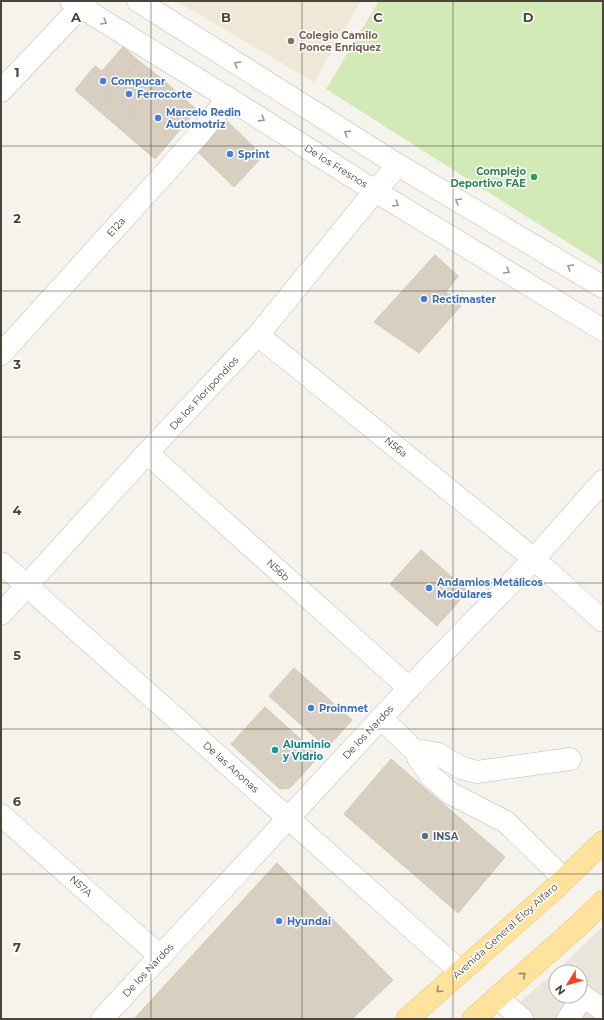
<svg xmlns="http://www.w3.org/2000/svg" width="604" height="1020" viewBox="0 0 604 1020" font-family="Montserrat,sans-serif">
<style>
.residential{fill:#eae5da;fill-rule:evenodd}
.education{fill:#efe8d6}
.green{fill:#d2eab5}
.building{fill:#d8cfc1;stroke:#d3c7b4}
.lines{fill:none;stroke-linecap:round;stroke-linejoin:round}
.minor-casing{stroke:#c2bbae;stroke-width:23}
.major-casing{stroke:#e6c16a;stroke-width:23}
.minor{stroke:#fff;stroke-width:22}
.major{stroke:#ffe39c;stroke-width:22}
.oneway{stroke:#9c9892}
.oneway2{stroke:#9c8c66}
.grid{fill:none;stroke:#4b4439;stroke-width:1;stroke-opacity:0.55}
.education-dot{fill:#8d6e63;stroke:#fff;stroke-width:1.5}
.shop-dot{fill:#3f7fe0;stroke:#fff;stroke-width:1.5}
.leisure-dot{fill:#2e9e5b;stroke:#fff;stroke-width:1.5}
.culture-dot{fill:#0f9aa8;stroke:#fff;stroke-width:1.5}
.service-dot{fill:#5c6f8a;stroke:#fff;stroke-width:1.5}
.labels{text-anchor:middle;dominant-baseline:central;stroke-width:3;stroke-linejoin:round;paint-order:stroke}
.education-label{font-size:10px;font-weight:bold;fill:#785e54;stroke:#fff;text-anchor:start}
.shop-label{font-size:10px;font-weight:bold;fill:#366cbe;stroke:#fff;text-anchor:start}
.street-label{font-size:10px;fill:#4b4439;stroke:#fff}
.leisure-label{font-size:10px;font-weight:bold;fill:#27864d;stroke:#fff;text-anchor:end}
.culture-label{font-size:10px;font-weight:bold;fill:#0d838f;stroke:#fff;text-anchor:start}
.service-label{font-size:10px;font-weight:bold;fill:#4e5e75;stroke:#fff;text-anchor:start}
.grid-label{font-size:13px;text-anchor:middle;font-weight:bold;fill:#4b4439;stroke:#fff;stroke-width:3;stroke-linejoin:round;paint-order:stroke}
</style>
<rect width="100%" height="100%" fill="#f6f3ec"/>
<path class="residential" d="M 603,926 L 603,1019 L 501,1019 L 567,961 ZM 556,972 L 580,972 L 580,996 L 556,996 Z"/>
<path class="education" d="M 176,1 L 361,1 L 314,82 Z"/>
<path class="green" d="M 379,1 L 603,1 L 603,265 L 326,89 Z"/>
<g class="building">
<path d="M 123,47 L 139,61 L 98,110 L 75,90 L 95,66 L 102,71 Z"/>
<path d="M 139,61 L 161,78 L 118,127 L 98,110 Z"/>
<path d="M 161,78 L 197,110 L 155,159 L 118,127 Z"/>
<path d="M 227,121 L 263,156 L 234,187 L 198,152 Z"/>
<path d="M 435,255 L 458,276 L 446,292 L 461,306 L 419,353 L 374,322 Z"/>
<path d="M 421,550 L 468,591 L 437,626 L 390,584 Z"/>
<path d="M 294,668 L 352,720 L 327,748 L 269,696 Z"/>
<path d="M 265,707 L 319,756 L 290,788 L 280,789 L 231,744 Z"/>
<path d="M 391,759 L 505,857 L 458,913 L 344,814 Z"/>
<path d="M 277,863 L 393,980 L 352,1019 L 134,1019 Z"/>
</g>
<g class="lines">
<defs>
<g id="minor">
<path d="M 71,1 L 228,98 L 375,191 L 603,330"/>
<path d="M 138,1 L 398,165 L 603,287"/>
<path d="M 1,91 L 86,1"/>
<path d="M 258,335 L 534,559 L 603,621"/>
<path d="M 1,354 L 166,172 L 201,132 L 228,98"/>
<path d="M 147,453 L 409,688"/>
<path d="M 1,563 L 460,971"/>
<path d="M 1,614 L 147,453 L 258,335 L 375,191 L 398,165"/>
<path d="M 381,718 L 417,753"/>
<path d="M 1,815 L 161,957"/>
<path d="M 564,879 L 506,822 L 450,793 L 430,775 L 417,756 L 417,753 L 423,751 L 438,754 L 461,768 L 477,772 L 570,759"/>
<path d="M 583,996 L 603,1010"/>
<path d="M 497,997 L 522,1019"/>
<path d="M 102,1019 L 409,688 L 534,559 L 603,481"/>
<path d="M 568,1019 L 583,996 L 580,993"/>
</g>
<g id="major">
<path d="M 407,1019 L 553,890 L 603,842"/>
<path d="M 473,1019 L 578,926 L 603,902"/>
</g>
</defs>
<use href="#minor" class="minor-casing"/>
<use href="#major" class="major-casing"/>
<use href="#minor" class="minor"/>
<use href="#major" class="major"/>
</g>
<defs><path id="oneway-chevron" d="M-2-3.5L2.5 0L-2 3.5" fill="none" stroke-width="1.6" stroke-linecap="round" stroke-linejoin="round"/></defs>
<g class="oneway">
<use href="#oneway-chevron" transform="translate(104 22) rotate(31)"/>
<use href="#oneway-chevron" transform="translate(237 64) rotate(-148)"/>
<use href="#oneway-chevron" transform="translate(262 119) rotate(32)"/>
<use href="#oneway-chevron" transform="translate(347 133) rotate(-148)"/>
<use href="#oneway-chevron" transform="translate(458 201) rotate(-149)"/>
<use href="#oneway-chevron" transform="translate(396 204) rotate(31)"/>
<use href="#oneway-chevron" transform="translate(570 267) rotate(-149)"/>
<use href="#oneway-chevron" transform="translate(507 271) rotate(31)"/>
</g>
<g class="oneway2">
<use href="#oneway-chevron" transform="translate(523 975) rotate(-41)"/>
<use href="#oneway-chevron" transform="translate(439 990) rotate(138)"/>
</g>
<path class="grid" d="M 151,1 L 151,1019M 302,1 L 302,1019M 453,1 L 453,1019M 1,146 L 603,146M 1,291 L 603,291M 1,437 L 603,437M 1,583 L 603,583M 1,729 L 603,729M 1,874 L 603,874"/>
<circle class="education-dot" cx="291" cy="41" r="4"/>
<g class="shop-dot">
<circle cx="103" cy="81" r="4"/>
<circle cx="129" cy="94" r="4"/>
<circle cx="158" cy="118" r="4"/>
<circle cx="230" cy="154" r="4"/>
<circle cx="424" cy="299" r="4"/>
<circle cx="429" cy="588" r="4"/>
<circle cx="311" cy="708" r="4"/>
<circle cx="279" cy="921" r="4"/>
</g>
<circle class="leisure-dot" cx="534" cy="177" r="4"/>
<circle class="culture-dot" cx="275" cy="750" r="4"/>
<circle class="service-dot" cx="425" cy="836" r="4"/>
<g class="labels">
<g class="education-label">
<text x="299" y="35">Colegio Camilo<tspan x="299" dy="12">Ponce Enriquez</tspan></text>
</g>
<g class="shop-label">
<text x="111" y="81">Compucar</text>
<text x="137" y="94">Ferrocorte</text>
<text x="166" y="112">Marcelo Redin<tspan x="166" dy="12">Automotriz</tspan></text>
<text x="238" y="154">Sprint</text>
<text x="432" y="299">Rectimaster</text>
<text x="437" y="582">Andamios Metálicos<tspan x="437" dy="12">Modulares</tspan></text>
<text x="319" y="708">Proinmet</text>
<text x="287" y="921">Hyundai</text>
</g>
<g class="street-label">
<text transform="translate(336 166) rotate(32)">De los Fresnos</text>
<text transform="translate(116 227) rotate(-48)">E12a</text>
<text transform="translate(204 393) rotate(-47)">De los Floripondios</text>
<text transform="translate(396 447) rotate(39)">N56a</text>
<text transform="translate(278 570) rotate(42)">N56b</text>
<text transform="translate(368 732) rotate(-47)">De los Nardos</text>
<text transform="translate(231 767) rotate(42)">De las Anonas</text>
<text transform="translate(81 886) rotate(42)">N57A</text>
<text transform="translate(505 931) rotate(-42)">Avenida General Eloy Alfaro</text>
<text transform="translate(148 970) rotate(-47)">De los Nardos</text>
</g>
<g class="leisure-label">
<text x="526" y="171">Complejo<tspan x="526" dy="12">Deportivo FAE</tspan></text>
</g>
<g class="culture-label">
<text x="283" y="744">Aluminio<tspan x="283" dy="12">y Vidrio</tspan></text>
</g>
<g class="service-label">
<text x="433" y="836">INSA</text>
</g>
</g>
<g class="grid-label">
<text x="76" y="22">A</text>
<text x="226" y="22">B</text>
<text x="378" y="22">C</text>
<text x="528" y="22">D</text>
<text x="17" y="77">1</text>
<text x="17" y="223">2</text>
<text x="17" y="369">3</text>
<text x="17" y="515">4</text>
<text x="17" y="660">5</text>
<text x="17" y="806">6</text>
<text x="17" y="952">7</text>
</g>
<rect width="604" height="1020" fill="none" stroke="#4b4439" stroke-width="4"/>
<g transform="translate(568 984) rotate(233)"><circle r="19" fill="#ffffff" stroke="#b7b4b0"/>
<path d="M0-3L7 15L0 10L-7 15Z" fill="#fc3f1d"/>
<text y="-6" font-size="11" font-weight="bold" text-anchor="middle" fill="#4b4439">N</text>
</g>
</svg>
